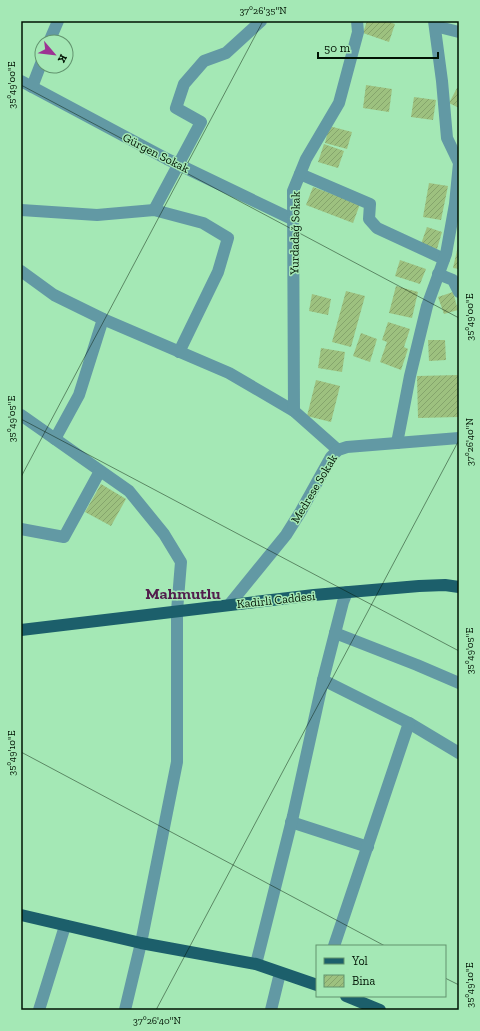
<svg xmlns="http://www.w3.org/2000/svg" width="480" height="1031" viewBox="0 0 480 1031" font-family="'Zilla Slab',serif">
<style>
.building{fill:url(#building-hatch)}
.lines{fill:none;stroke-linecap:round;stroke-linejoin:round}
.minor{stroke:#6299a4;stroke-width:12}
.major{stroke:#1c5f6b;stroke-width:12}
.ticks{fill:none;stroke:#001303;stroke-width:1;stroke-opacity:0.45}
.labels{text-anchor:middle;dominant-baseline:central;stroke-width:3;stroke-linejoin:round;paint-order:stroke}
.street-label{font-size:12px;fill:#001303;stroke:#a4e8b5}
.district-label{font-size:16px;font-weight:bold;fill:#521e4d;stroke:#a4e8b5}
.neatline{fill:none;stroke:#001303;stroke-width:1.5}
.ticks-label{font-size:10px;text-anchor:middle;fill:#001303}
</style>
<defs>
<pattern id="building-hatch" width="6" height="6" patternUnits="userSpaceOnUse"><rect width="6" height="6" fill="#9dc17f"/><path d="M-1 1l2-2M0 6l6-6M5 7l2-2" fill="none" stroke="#85a56c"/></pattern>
</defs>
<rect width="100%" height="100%" fill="#a4e8b5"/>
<g class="building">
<path d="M 367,21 L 387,21 L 395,24 L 389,42 L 363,33 Z"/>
<path d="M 366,85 L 392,89 L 389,112 L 363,108 Z"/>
<path d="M 457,88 L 459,89 L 459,108 L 449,103 Z"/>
<path d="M 414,97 L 436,100 L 433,120 L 411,117 Z"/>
<path d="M 329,126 L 352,132 L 347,149 L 325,143 Z"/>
<path d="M 324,144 L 344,151 L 338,168 L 318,162 Z"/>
<path d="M 429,183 L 448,186 L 441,220 L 423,217 Z"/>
<path d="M 313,187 L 360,204 L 353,223 L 306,205 Z"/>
<path d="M 427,227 L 442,232 L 437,249 L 421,244 Z"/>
<path d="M 458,246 L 459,246 L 459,269 L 453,268 Z"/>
<path d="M 400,260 L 426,269 L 420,284 L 395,276 Z"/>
<path d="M 396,286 L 418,292 L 412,318 L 389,313 Z"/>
<path d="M 346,291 L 365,296 L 351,347 L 332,342 Z"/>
<path d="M 453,292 L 458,310 L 444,314 L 438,297 Z"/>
<path d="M 312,294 L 331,299 L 328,315 L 309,311 Z"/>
<path d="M 388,322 L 410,329 L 404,347 L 408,349 L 401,370 L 380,362 L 387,342 L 382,340 Z"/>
<path d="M 361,333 L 377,339 L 370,362 L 353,356 Z"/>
<path d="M 428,340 L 445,340 L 446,360 L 429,361 Z"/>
<path d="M 321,348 L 345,352 L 342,372 L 318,368 Z"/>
<path d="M 459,375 L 459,417 L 418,418 L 417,376 Z"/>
<path d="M 316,380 L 340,386 L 331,422 L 307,416 Z"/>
<path d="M 101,484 L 126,499 L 111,526 L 85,512 Z"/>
</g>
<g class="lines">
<g class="minor">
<path d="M 435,26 L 459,32"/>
<path d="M 49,42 L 58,21"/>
<path d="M 21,81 L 167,159 L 294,220"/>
<path d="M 32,87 L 42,61"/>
<path d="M 300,174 L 370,204 L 369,219 L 377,228 L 444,259"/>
<path d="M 21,210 L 97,215 L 154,210 L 203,223 L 228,238 L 218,272 L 179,352"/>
<path d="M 154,210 L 201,122 L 176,108 L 184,84 L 204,61 L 226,53 L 261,21"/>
<path d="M 21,271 L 54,295 L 103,319 L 229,373 L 294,411 L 338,450"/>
<path d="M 438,274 L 453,280 L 459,292"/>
<path d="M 294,411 L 293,191 L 306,159 L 339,103 L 358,32 L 357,21"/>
<path d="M 21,415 L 129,491 L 164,534 L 181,562 L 177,611 L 177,762 L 141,943 L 125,1010"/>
<path d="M 55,439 L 79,395 L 103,319"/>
<path d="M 397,443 L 410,376 L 427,306 L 446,254 L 455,204 L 459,163 L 447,138 L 442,81 L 434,21"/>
<path d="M 21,529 L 64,537 L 100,471"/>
<path d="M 229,605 L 286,535 L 301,511 L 331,457 L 338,450 L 347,447 L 459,438"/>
<path d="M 335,633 L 417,665 L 459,683"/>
<path d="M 323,680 L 409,723 L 459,753"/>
<path d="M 291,822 L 368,847"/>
<path d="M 334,946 L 409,723"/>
<path d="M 256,964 L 293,816 L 323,680 L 343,602 L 347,592"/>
<path d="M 39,1010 L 65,926"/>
<path d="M 271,1010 L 280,973"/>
</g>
<g class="major">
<path d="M 21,630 L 314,595 L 419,586 L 445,585 L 459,587"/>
<path d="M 21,915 L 141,943 L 256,964 L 317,985"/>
<path d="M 346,996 L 380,1010"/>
</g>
</g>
<path class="ticks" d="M 21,85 L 459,318M 21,419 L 459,651M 21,477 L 263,21M 21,752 L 385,946M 445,978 L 459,985M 156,1010 L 459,440"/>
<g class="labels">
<g class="street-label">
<text transform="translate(156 153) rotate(27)">Gürgen Sokak</text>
<text transform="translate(295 233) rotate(-89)">Yurdadağ Sokak</text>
<text transform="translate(314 489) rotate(-59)">Medrese Sokak</text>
<text transform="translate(276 600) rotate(-6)">Kadirli Caddesi</text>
</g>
<g class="district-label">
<text x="183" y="593">Mahmutlu</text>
</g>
</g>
<rect width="480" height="1031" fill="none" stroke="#a4e8b5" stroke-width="44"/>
<rect x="316" y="945" width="130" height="52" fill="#a4e8b5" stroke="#62936e"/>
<rect x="324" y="958" width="20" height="6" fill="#1c5f6b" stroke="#62936e"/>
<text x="352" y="965" font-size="12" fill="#001303">Yol</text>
<rect x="324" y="975" width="20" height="12" fill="url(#building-hatch)" stroke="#62936e"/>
<text x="352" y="985" font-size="12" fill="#001303">Bina</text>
<g transform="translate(54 54) rotate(118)"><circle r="19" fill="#a4e8b5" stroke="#62936e"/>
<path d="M0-3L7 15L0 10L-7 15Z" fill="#9d3293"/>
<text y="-6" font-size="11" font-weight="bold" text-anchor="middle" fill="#001303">K</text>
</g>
<path d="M318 52v6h120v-6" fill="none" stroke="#001303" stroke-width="2"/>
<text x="324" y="52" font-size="12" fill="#001303" stroke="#a4e8b5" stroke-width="3" paint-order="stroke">50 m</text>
<rect x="22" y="22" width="436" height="987" class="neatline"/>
<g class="ticks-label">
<text x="263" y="14">37°26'35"N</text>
<text transform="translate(11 85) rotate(-90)" y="4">35°49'00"E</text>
<text transform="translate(469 317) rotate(-90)" y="4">35°49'00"E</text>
<text transform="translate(11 419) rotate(-90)" y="4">35°49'05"E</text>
<text transform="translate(469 442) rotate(-90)" y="4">37°26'40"N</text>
<text transform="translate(469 651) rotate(-90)" y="4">35°49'05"E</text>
<text transform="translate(11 753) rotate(-90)" y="4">35°49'10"E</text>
<text transform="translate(469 985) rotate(-90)" y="4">35°49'10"E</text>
<text x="157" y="1024">37°26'40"N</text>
</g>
</svg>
